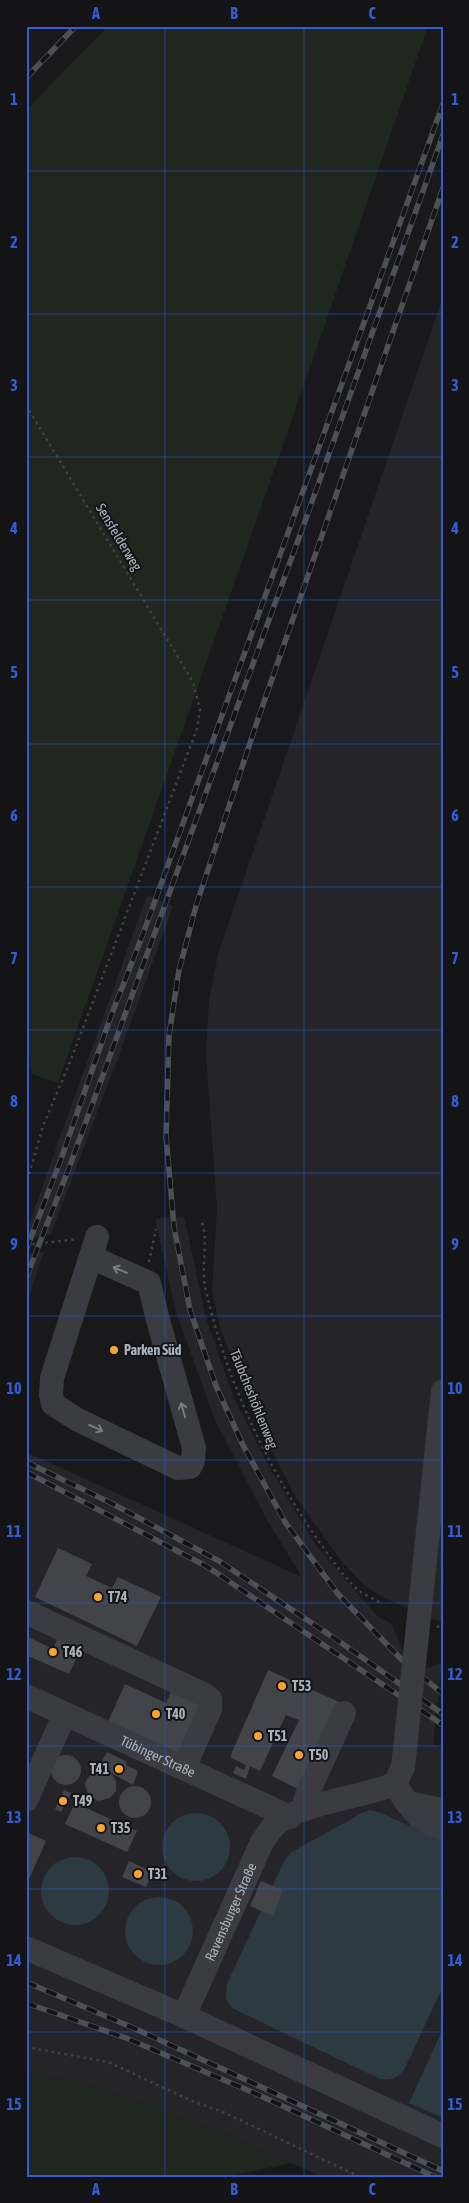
<svg xmlns="http://www.w3.org/2000/svg" width="469" height="2203" viewBox="0 0 469 2203" font-family="'Asap Condensed',sans-serif">
<style>
.built{fill:#252529}
.green{fill:#1f271f}
.water{fill:#2e3a41}
.building{fill:#434449}
.lines{fill:none;stroke-linecap:round;stroke-linejoin:round}
.path{stroke:#404348;stroke-width:2.5;stroke-dasharray:2.5 4;stroke-linecap:butt}
.minor{stroke:#3a3c41;stroke-width:24}
.rail-casing{stroke:#4d5056;stroke-width:5.5}
.rail{stroke:#141417;stroke-width:4;stroke-dasharray:11;stroke-linecap:butt}
.minor-bridge{stroke:#3a3c41;stroke-width:24}
.oneway{stroke:#787d85}
.grid{fill:none;stroke:#325dd4;stroke-width:1;stroke-opacity:0.55}
.poi-dot{fill:#f9a334;stroke:#141417;stroke-width:2}
.labels{text-anchor:middle;dominant-baseline:central;stroke-width:4;stroke-linejoin:round;paint-order:stroke}
.street-label{font-size:14px;fill:#abb2bc;stroke:#141417}
.poi-label{font-size:14px;font-weight:bold;fill:#abb2bc;stroke:#141417;text-anchor:start}
.neatline{fill:none;stroke:#325dd4;stroke-width:2}
.grid-label{font-size:16px;text-anchor:middle;font-weight:bold;fill:#325dd4}
</style>
<rect width="100%" height="100%" fill="#19191c"/>
<g class="built">
<path d="M 443,297 L 443,1623 L 384,1598 L 364,1585 L 342,1562 L 295,1496 L 255,1419 L 220,1328 L 212,1291 L 217,1208 L 206,1055 L 209,1000 L 218,954 Z"/>
<path d="M 147,895 L 173,906 L 122,1047 L 51,1234 L 26,1240 L 26,1232 Z"/>
<path d="M 184,1216 L 206,1318 L 233,1396 L 268,1465 L 316,1545 L 377,1616 L 392,1624 L 403,1652 L 425,1669 L 442,1662 L 433,1744 L 443,1750 L 443,2177 L 323,2177 L 216,2130 L 91,2085 L 26,2072 L 26,1452 L 302,1577 L 267,1520 L 215,1420 L 176,1312 L 155,1219 Z"/>
<path d="M 44,1252 L 26,1306 L 26,1254 Z"/>
</g>
<g class="green">
<path d="M 108,26 L 428,26 L 289,428 L 58,1083 L 32,1074 L 26,1041 L 26,110 Z"/>
<path d="M 26,2072 L 91,2085 L 216,2130 L 291,2163 L 225,2177 L 26,2177 Z"/>
</g>
<g class="water">
<path d="M 370,1810 L 379,1812 L 443,1841 L 443,1986 L 405,2068 C 398,2078 392,2080 380,2079 L 232,2008 L 226,1998 L 227,1984 L 285,1859 L 292,1852 L 362,1813 Z"/>
<circle cx="196" cy="1847" r="34"/>
<circle cx="75" cy="1891" r="34"/>
<circle cx="159" cy="1931" r="34"/>
<path d="M 443,2029 L 443,2118 L 409,2103 Z"/>
</g>
<g class="building">
<path d="M 58,1548 L 92,1564 L 86,1576 L 112,1588 L 118,1577 L 161,1597 L 137,1646 L 35,1597 Z"/>
<path d="M 61,1631 L 84,1642 L 69,1674 L 26,1655 L 26,1636 L 53,1649 Z"/>
<path d="M 268,1670 L 339,1702 L 300,1790 L 272,1776 L 299,1720 L 286,1715 L 260,1771 L 250,1766 L 246,1779 L 233,1773 L 236,1766 L 244,1770 L 246,1765 L 230,1757 Z"/>
<path d="M 125,1684 L 166,1703 L 172,1690 L 205,1704 L 181,1756 L 107,1724 Z"/>
<path d="M 107,1752 L 127,1762 L 126,1765 L 138,1771 L 133,1785 L 111,1773 L 116,1781 L 116,1791 L 110,1798 L 98,1801 L 88,1795 L 85,1783 L 91,1773 L 104,1770 L 99,1767 Z"/>
<circle cx="66" cy="1770" r="15"/>
<circle cx="135" cy="1802" r="16"/>
<path d="M 64,1790 L 71,1793 L 61,1812 L 55,1809 Z"/>
<path d="M 75,1803 L 137,1831 L 127,1852 L 65,1824 Z"/>
<path d="M 26,1832 L 46,1841 L 26,1886 Z"/>
<path d="M 129,1861 L 153,1872 L 146,1887 L 122,1877 Z"/>
<path d="M 261,1881 L 283,1890 L 273,1916 L 250,1906 Z"/>
</g>
<g class="lines">
<g class="path">
<path d="M 26,405 L 193,682 L 200,709 L 197,729 L 70,1062 L 43,1126 L 26,1185"/>
<path d="M 202,1223 C 209,1245 200,1268 206,1291 C 226,1377 262,1457 311,1530 C 325,1550 340,1573 358,1590 C 364,1595 374,1599 381,1603"/>
<path d="M 26,1245 L 77,1239"/>
<path d="M 149,1262 L 156,1229"/>
<path d="M 437,1626 L 443,1631"/>
<path d="M 26,2047 L 108,2062 L 192,2101 L 223,2112 L 360,2177"/>
</g>
<g class="minor">
<path d="M 91,1257 L 149,1283 L 158,1320 L 194,1448 L 193,1461 L 190,1467 L 178,1468 L 78,1420 L 53,1404 L 51,1395 L 52,1378 L 97,1237"/>
<path d="M 26,1612 L 203,1694 L 210,1699 L 210,1709 L 184,1768"/>
<path d="M 418,1626 L 443,1391"/>
<path id="s1" d="M 26,1696 L 290,1817"/>
<path d="M 395,1784 L 407,1803 L 443,1810"/>
<path d="M 26,1800 L 65,1714"/>
<path d="M 408,1804 L 420,1818 L 443,1829"/>
<path d="M 303,1810 L 307,1795 L 344,1713"/>
<path d="M 26,1948 L 184,2016 L 443,2136"/>
<path id="s2" d="M 184,2016 L 262,1842 C 266,1837 270,1830 274,1826 C 300,1802 361,1798 395,1784 L 403,1767"/>
</g>
<defs>
<g id="rail">
<path d="M 26,78 L 76,26"/>
<path d="M 443,188 L 257,722 L 196,906 L 179,970 L 169,1035 L 166,1136 L 174,1227 L 190,1310 L 216,1386 L 243,1445 L 285,1522 L 338,1594 L 402,1660 L 443,1694"/>
<path d="M 26,1250 L 60,1162 L 111,1016 L 143,934 L 443,104"/>
<path d="M 26,1278 L 69,1168 L 304,524 L 443,135"/>
<path d="M 26,1462 L 111,1503 L 219,1561 L 337,1640 L 443,1714"/>
<path d="M 26,1472 L 206,1566 L 443,1725"/>
<path d="M 26,1982 L 138,2030 L 443,2171"/>
<path d="M 26,2003 L 126,2038 L 261,2096 L 435,2177"/>
</g>
</defs>
<use href="#rail" class="rail-casing"/>
<use href="#rail" class="rail"/>
<path class="minor-bridge" d="M 403,1767 L 418,1626"/>
</g>
<defs><path id="oneway-shaft" d="M-6 0H5M1.5-3L5.5 0L1.5 3" fill="none" stroke-width="1.6" stroke-linecap="round" stroke-linejoin="round" transform="scale(1.25)"/></defs>
<g class="oneway">
<use href="#oneway-shaft" transform="translate(120 1270) rotate(-157)"/>
<use href="#oneway-shaft" transform="translate(183 1410) rotate(-106)"/>
<use href="#oneway-shaft" transform="translate(96 1428) rotate(25)"/>
</g>
<path class="grid" d="M 165,26 L 165,2177M 304,26 L 304,2177M 26,171 L 443,171M 26,314 L 443,314M 26,457 L 443,457M 26,600 L 443,600M 26,744 L 443,744M 26,887 L 443,887M 26,1030 L 443,1030M 26,1173 L 443,1173M 26,1316 L 443,1316M 26,1460 L 443,1460M 26,1603 L 443,1603M 26,1746 L 443,1746M 26,1889 L 443,1889M 26,2032 L 443,2032"/>
<g class="poi-dot">
<circle cx="114" cy="1350" r="5"/>
<circle cx="98" cy="1597" r="5"/>
<circle cx="53" cy="1652" r="5"/>
<circle cx="282" cy="1686" r="5"/>
<circle cx="156" cy="1714" r="5"/>
<circle cx="258" cy="1736" r="5"/>
<circle cx="299" cy="1755" r="5"/>
<circle cx="119" cy="1769" r="5"/>
<circle cx="63" cy="1801" r="5"/>
<circle cx="101" cy="1828" r="5"/>
<circle cx="138" cy="1874" r="5"/>
</g>
<g class="labels">
<g class="street-label">
<text transform="translate(119 537) rotate(59)">Sensfelderweg</text>
<text transform="translate(254 1399) rotate(68)">Täubcheshöhlenweg</text>
<text stroke="none"><textPath href="#s1" startOffset="145">Tübinger Straße</textPath></text>
<text stroke="none"><textPath href="#s2" startOffset="114">Ravensburger Straße</textPath></text>
</g>
<g class="poi-label">
<text x="124" y="1350">Parken Süd</text>
<text x="108" y="1597">T74</text>
<text x="63" y="1652">T46</text>
<text x="292" y="1686">T53</text>
<text x="166" y="1714">T40</text>
<text x="268" y="1736">T51</text>
<text x="309" y="1755">T50</text>
<text x="109" y="1769" text-anchor="end">T41</text>
<text x="73" y="1801">T49</text>
<text x="111" y="1828">T35</text>
<text x="148" y="1874">T31</text>
</g>
</g>
<rect width="469" height="2203" fill="none" stroke="#141417" stroke-width="55"/>
<rect x="28" y="28" width="414" height="2148" class="neatline"/>
<g class="grid-label">
<text x="96" y="19">A</text>
<text x="234" y="19">B</text>
<text x="372" y="19">C</text>
<text x="14" y="105">1</text>
<text x="455" y="105">1</text>
<text x="14" y="248">2</text>
<text x="455" y="248">2</text>
<text x="14" y="391">3</text>
<text x="455" y="391">3</text>
<text x="14" y="534">4</text>
<text x="455" y="534">4</text>
<text x="14" y="678">5</text>
<text x="455" y="678">5</text>
<text x="14" y="821">6</text>
<text x="455" y="821">6</text>
<text x="14" y="964">7</text>
<text x="455" y="964">7</text>
<text x="14" y="1107">8</text>
<text x="455" y="1107">8</text>
<text x="14" y="1250">9</text>
<text x="455" y="1250">9</text>
<text x="14" y="1394">10</text>
<text x="455" y="1394">10</text>
<text x="14" y="1537">11</text>
<text x="455" y="1537">11</text>
<text x="14" y="1680">12</text>
<text x="455" y="1680">12</text>
<text x="14" y="1823">13</text>
<text x="455" y="1823">13</text>
<text x="14" y="1966">14</text>
<text x="455" y="1966">14</text>
<text x="14" y="2110">15</text>
<text x="455" y="2110">15</text>
<text x="96" y="2195">A</text>
<text x="234" y="2195">B</text>
<text x="372" y="2195">C</text>
</g>
</svg>
